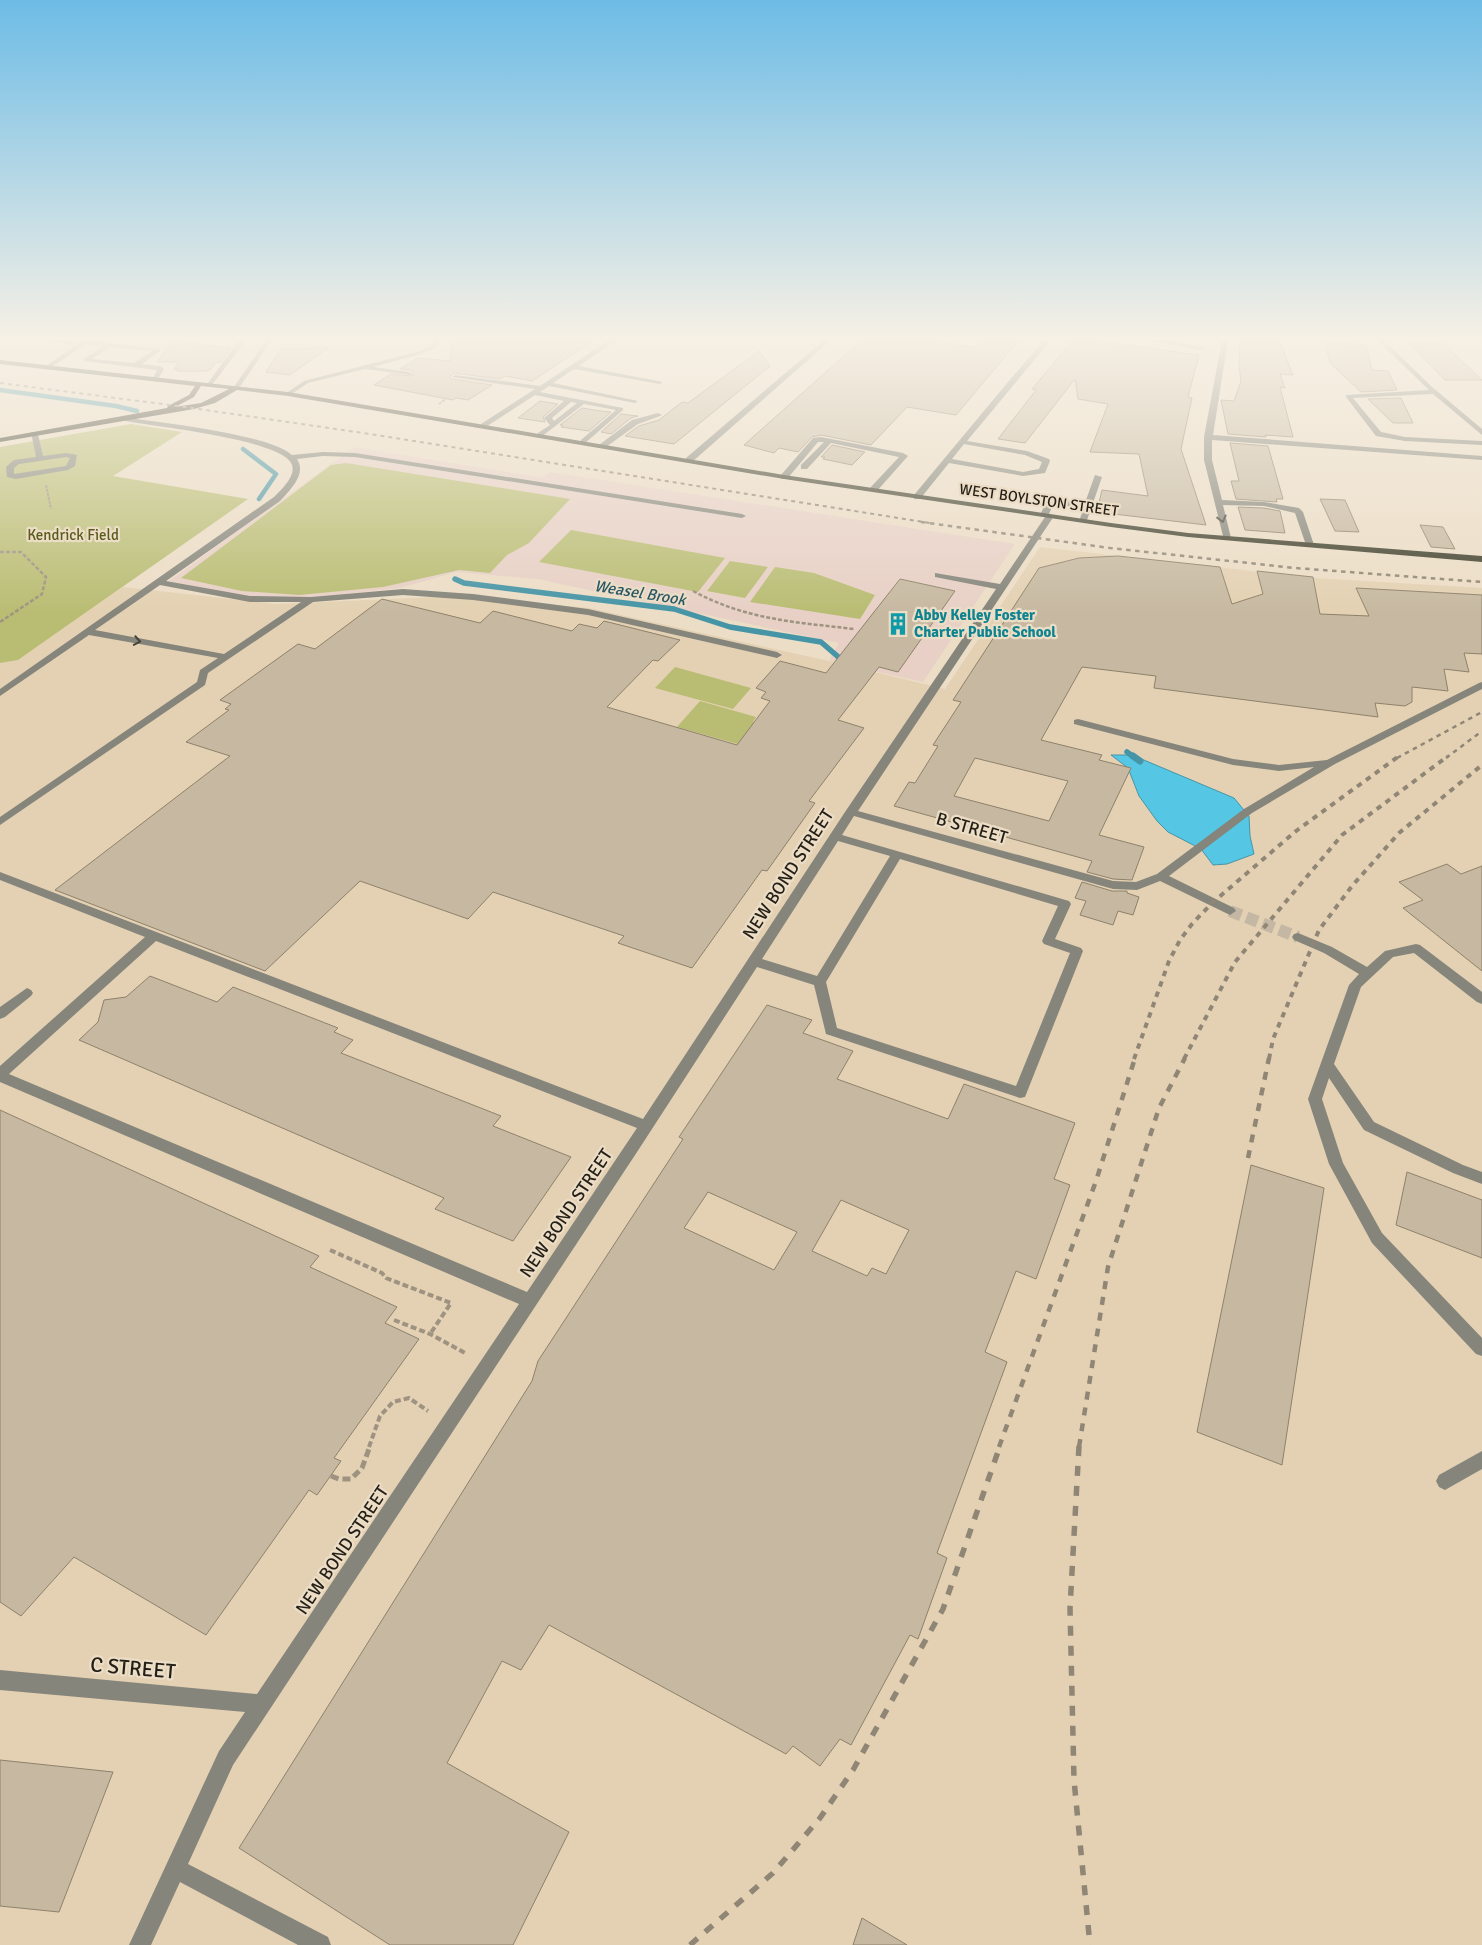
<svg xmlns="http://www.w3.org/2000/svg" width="1482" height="1945" viewBox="0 0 1482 1945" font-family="Signika,sans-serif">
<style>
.built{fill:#e4d1b3}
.education{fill:#e8d0c6}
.green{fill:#b9bd73}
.water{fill:#55c7e4;stroke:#4695a6}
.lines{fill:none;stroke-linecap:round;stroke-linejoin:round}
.stream-far2{stroke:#4695a6;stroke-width:4.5}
.stream-far1{stroke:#4695a6;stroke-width:5.5}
.stream{stroke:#4695a6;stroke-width:7}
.building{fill:#c7b9a1;stroke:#8e816b;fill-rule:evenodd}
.minor-tunnel-far1{stroke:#c4b7a3;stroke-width:7;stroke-dasharray:7 4;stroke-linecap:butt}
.minor-tunnel{stroke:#c4b7a3;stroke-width:12;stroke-dasharray:12 5.5;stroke-linecap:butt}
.path-far3{stroke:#9e9381;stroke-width:2;stroke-dasharray:3 1;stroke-linecap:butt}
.path-far2{stroke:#9e9381;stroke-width:2.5;stroke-dasharray:4 2;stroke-linecap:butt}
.path-far1{stroke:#9e9381;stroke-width:4;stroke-dasharray:6 3;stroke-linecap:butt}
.path{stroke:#9e9381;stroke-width:5;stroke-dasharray:8 4;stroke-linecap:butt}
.minor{fill:#85857b;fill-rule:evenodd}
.major{fill:#3e3e2b;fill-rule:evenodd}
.rail-far4{stroke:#908675;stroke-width:2;stroke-dasharray:4 4;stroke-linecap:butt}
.rail-far3{stroke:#908675;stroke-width:2.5;stroke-dasharray:4.5 4.5;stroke-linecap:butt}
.rail-far2{stroke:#908675;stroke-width:4;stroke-dasharray:5.5 5.5;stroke-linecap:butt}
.rail-far1{stroke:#908675;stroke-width:4.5;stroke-dasharray:8 8;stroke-linecap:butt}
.rail{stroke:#908675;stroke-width:5.5;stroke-dasharray:10 10;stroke-linecap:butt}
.oneway{stroke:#464339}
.labels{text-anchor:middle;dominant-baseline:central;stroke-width:4.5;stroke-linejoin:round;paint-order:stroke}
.far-street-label{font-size:15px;fill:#241f16;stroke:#ecddc6}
.far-park-label{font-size:15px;fill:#595a1c;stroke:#ecddc6}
.far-culture-label{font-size:15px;font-weight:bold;fill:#0d838f;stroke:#ecddc6;text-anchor:start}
.far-water-label{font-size:16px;font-style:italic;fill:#285865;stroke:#ecddc6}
.street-label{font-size:18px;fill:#241f16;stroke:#ecddc6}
.near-street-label{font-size:21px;fill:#241f16;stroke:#ecddc6}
</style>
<rect width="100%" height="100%" fill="#ecddc6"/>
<path class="built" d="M 1040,547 L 1315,578 L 1482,588 L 1482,1945 L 0,1945 L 0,663 L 18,660 L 123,587 L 276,604 L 459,596 L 589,608 L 829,661 L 945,689 Z"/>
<path class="education" d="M 354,447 L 543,478 L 550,472 L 1015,544 L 923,682 L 829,661 L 839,643 L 537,579 L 456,572 L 400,588 L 316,597 L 256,597 L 223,592 L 169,581 Z"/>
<g class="green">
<path d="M 131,424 L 182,432 L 113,476 L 248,499 L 18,660 L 0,663 L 0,447 Z"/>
<path d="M 346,463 L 570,499 L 529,543 L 507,555 L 490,573 L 459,570 L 383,587 L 299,595 L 242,591 L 181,578 L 331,465 Z"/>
<path d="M 571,530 L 725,558 L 698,592 L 539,562 Z"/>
<path d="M 730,561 L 768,567 L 745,598 L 707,591 Z"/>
<path d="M 775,567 L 814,573 L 875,595 L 860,619 L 750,602 Z"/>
<path d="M 675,667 L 751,688 L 733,709 L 655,688 Z"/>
<path d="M 700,701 L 756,717 L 753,722 L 770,726 L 752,748 L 677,727 Z"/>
</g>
<path class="water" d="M 1111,755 L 1132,755 L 1234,798 L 1249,816 L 1250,836 L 1254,854 L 1227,864 L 1213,865 L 1201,849 L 1168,832 L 1157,821 L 1139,796 L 1128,768 Z"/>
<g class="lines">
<g class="stream-far2">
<path d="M 0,390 L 116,406 L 137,411"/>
<path d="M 243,449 L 276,474 L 259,499"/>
</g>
<g class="stream-far1">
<path d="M 455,579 L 464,583 L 674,609 L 730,627 L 821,642 L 843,661"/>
<path d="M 1127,752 L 1135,758"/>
</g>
<path class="stream" d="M 1133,756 L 1140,761"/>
</g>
<g class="building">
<path d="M 452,340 L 594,340 L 532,381 L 505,376 L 500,379 L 454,373 L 450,377 L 452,379 L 492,385 L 468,400 L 456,398 L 453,400 L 374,385 L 391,374 L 412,376 L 414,374 L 410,370 L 400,369 L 418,358 L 450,361 Z"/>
<path d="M 862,340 L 928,340 L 978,348 L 984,340 L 1019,340 L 956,415 L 907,407 L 871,445 L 821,435 L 812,437 L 798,452 L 779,448 L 774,453 L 744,445 Z"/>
<path d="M 1073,340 L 1090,340 L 1199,355 L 1188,397 L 1192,398 L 1181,449 L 1206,525 L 1097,512 L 1102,490 L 1148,496 L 1139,454 L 1090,452 L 1108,404 L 1078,399 L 1075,379 L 1025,443 L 998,439 L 1036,390 L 1032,389 Z"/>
<path d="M 1240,340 L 1279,340 L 1293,375 L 1280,374 L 1285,388 L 1280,387 L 1293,437 L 1265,435 L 1266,437 L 1228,434 L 1221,400 L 1234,401 L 1241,381 L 1239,366 Z"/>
<path d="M 173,341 L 231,348 L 221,362 L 216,362 L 211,369 L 206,371 L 177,371 L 178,369 L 174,369 L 179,362 L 157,362 Z"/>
<path d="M 1325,342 L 1366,345 L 1372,370 L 1388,371 L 1397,390 L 1361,392 L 1330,363 Z"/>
<path d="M 1408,342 L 1441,342 L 1482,380 L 1445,380 Z"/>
<path d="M 328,348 L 290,375 L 266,372 L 281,349 Z"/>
<path d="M 759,351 L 770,366 L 674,444 L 625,436 L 639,426 L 659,420 L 682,402 L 688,403 Z"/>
<path d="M 1401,398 L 1413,423 L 1393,423 L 1368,399 Z"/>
<path d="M 540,401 L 558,404 L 543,417 L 545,422 L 518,418 Z"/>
<path d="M 582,408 L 601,411 L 611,412 L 589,431 L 561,427 L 563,425 L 560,425 Z"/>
<path d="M 621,414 L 638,416 L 631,418 L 611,434 L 601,432 Z"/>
<path d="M 1230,443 L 1268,446 L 1283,499 L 1276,499 L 1277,502 L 1236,499 L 1231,481 L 1239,481 Z"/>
<path d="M 832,445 L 865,452 L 852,465 L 823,459 L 825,457 L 821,457 Z"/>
<path d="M 1320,499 L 1345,500 L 1359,532 L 1335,531 Z"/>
<path d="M 1238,507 L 1264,508 L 1280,511 L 1285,533 L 1245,530 Z"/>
<path d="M 1420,525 L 1443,527 L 1455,549 L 1431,547 Z"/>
<path d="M 1118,556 L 1220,567 L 1232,604 L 1263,594 L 1257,571 L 1313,577 L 1320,614 L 1369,616 L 1356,588 L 1482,595 L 1482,654 L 1464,653 L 1469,672 L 1444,669 L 1448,691 L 1412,687 L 1412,702 L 1405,706 L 1375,703 L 1378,717 L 1154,688 L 1156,676 L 1082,667 L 1041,740 L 1102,755 L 1099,760 L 1131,768 L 1099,835 L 1144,847 L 1132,880 L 1113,879 L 1087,872 L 1092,861 L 894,806 L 909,782 L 915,783 L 938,746 L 933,745 L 961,702 L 953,700 L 1039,568 L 1079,558 ZM 975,758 L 1068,781 L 1049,821 L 954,796 Z"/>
<path d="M 900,579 L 955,591 L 898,672 L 879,667 L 838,720 L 864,728 L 809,801 L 815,803 L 767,871 L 762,870 L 692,968 L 618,943 L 624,936 L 493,892 L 468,919 L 360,881 L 265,971 L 55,890 L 230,756 L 186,742 L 229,710 L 225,709 L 231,704 L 220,700 L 298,644 L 315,649 L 382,599 L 480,623 L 493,611 L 572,631 L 579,624 L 597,628 L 604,621 L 680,640 L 658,661 L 653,660 L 607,707 L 737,745 L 770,701 L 761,698 L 766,692 L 756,688 L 780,661 L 826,673 Z"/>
<path d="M 1447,864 L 1461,874 L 1482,866 L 1482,971 L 1403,908 L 1423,900 L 1399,882 Z"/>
<path d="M 1082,882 L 1112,891 L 1127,891 L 1127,893 L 1139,897 L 1133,915 L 1118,911 L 1113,925 L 1080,915 L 1086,901 L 1075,898 Z"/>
<path d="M 150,976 L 217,1002 L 233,987 L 338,1028 L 334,1032 L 353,1040 L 341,1053 L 501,1116 L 493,1126 L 571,1157 L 513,1241 L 435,1209 L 444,1198 L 79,1040 L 98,1022 L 104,1000 L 126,997 Z"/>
<path d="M 767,1005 L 812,1020 L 803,1033 L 853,1051 L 837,1079 L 948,1119 L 964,1084 L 1075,1123 L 1054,1179 L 1070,1185 L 1036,1279 L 1016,1271 L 985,1352 L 1007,1362 L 937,1553 L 947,1558 L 918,1639 L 910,1635 L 851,1745 L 840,1739 L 820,1766 L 793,1746 L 786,1754 L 549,1625 L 521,1670 L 502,1661 L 447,1763 L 569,1832 L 513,1945 L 390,1945 L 239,1848 L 532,1381 L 538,1361 L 683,1139 L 679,1137 ZM 708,1192 L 797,1232 L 774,1270 L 684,1228 ZM 841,1200 L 909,1230 L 886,1274 L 872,1268 L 867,1276 L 812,1251 Z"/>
<path d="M 0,1110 L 319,1256 L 310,1267 L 397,1307 L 385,1323 L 419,1339 L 334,1458 L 341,1461 L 317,1495 L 309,1490 L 206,1635 L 74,1557 L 21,1616 L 0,1602 Z"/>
<path d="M 1251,1165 L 1324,1188 L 1282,1465 L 1197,1432 Z"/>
<path d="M 1407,1172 L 1482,1200 L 1482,1258 L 1396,1225 Z"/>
<path d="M 0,1760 L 113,1772 L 59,1912 L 0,1906 Z"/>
<path d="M 862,1918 L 907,1945 L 853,1945 Z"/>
</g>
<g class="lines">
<path class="minor-tunnel-far1" d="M 47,340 L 54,341"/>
<path class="minor-tunnel" d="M 1230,911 L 1298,937"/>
<g class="path-far3">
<path d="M 439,404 L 447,398"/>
<path d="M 46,485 L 51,509"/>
</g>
<g class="path-far2">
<path d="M 0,552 L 21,552 L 46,577 L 42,594 L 0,622"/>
<path d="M 693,591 C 747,620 795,622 854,629"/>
</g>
<g class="path-far1">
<path d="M 330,1250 L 382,1273 L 386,1278 L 451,1303 L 430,1334"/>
<path d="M 394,1320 L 430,1334 L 467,1354"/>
<path d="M 369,1447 L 380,1416 L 393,1402 L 409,1398 L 428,1411"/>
</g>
<path class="path" d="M 331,1476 L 339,1479 L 351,1479 L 362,1468 L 370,1446"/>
<g class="minor">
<path d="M 83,340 L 160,349 L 160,351 L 142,364 L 160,366 L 164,369 L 158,379 L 156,380 L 153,378 L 157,370 L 84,361 L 84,359 L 103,346 L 86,344 L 50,368 L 46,368 L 46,366 ZM 110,347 L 152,351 L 134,363 L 92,359 Z"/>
<path d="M 239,340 L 246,340 L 212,385 L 208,385 L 208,383 Z"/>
<path d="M 266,340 L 272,340 L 239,388 L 235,388 L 234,387 Z"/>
<path d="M 434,340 L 440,340 L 435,348 L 424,353 L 373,367 L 409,372 L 412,374 L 411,375 L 365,369 L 308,383 L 290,395 L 285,394 L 304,381 L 420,351 L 431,346 Z"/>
<path d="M 609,340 L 617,340 L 579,366 L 663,382 L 660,384 L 574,369 L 553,383 L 638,401 L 635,403 L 549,386 L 540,392 L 623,408 L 623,410 L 584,444 L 581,444 L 581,440 L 616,410 L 584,404 L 541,437 L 538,437 L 538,433 L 550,425 L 544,418 L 564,401 L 535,395 L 484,428 L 481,428 L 481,424 L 535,389 L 452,377 L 455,375 L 540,386 ZM 571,402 L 577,403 L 554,421 L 552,418 Z"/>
<path d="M 824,340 L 831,340 L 692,462 L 686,462 L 686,458 Z"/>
<path d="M 1044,340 L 1051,340 L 967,441 L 1027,451 L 1049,459 L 1050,461 L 1045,473 L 1023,476 L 949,463 L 920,499 L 914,499 L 914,495 L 1008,382 ZM 964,444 L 1025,455 L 1042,462 L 1039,469 L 1023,472 L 952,459 Z"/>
<path d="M 1146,340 L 1164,340 L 1204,348 L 1201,350 Z"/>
<path d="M 1222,340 L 1228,340 L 1213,435 L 1482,456 L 1482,460 L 1212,440 L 1212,460 L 1222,500 L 1264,502 L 1299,508 L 1303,512 L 1314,545 L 1310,547 L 1306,545 L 1295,513 L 1264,506 L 1223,505 L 1231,538 L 1224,540 L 1204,460 L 1204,437 Z"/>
<path d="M 1377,340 L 1384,340 L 1431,386 L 1482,429 L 1482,435 L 1433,394 L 1353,398 L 1381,432 L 1405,437 L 1482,441 L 1482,445 L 1405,441 L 1376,436 L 1346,397 L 1346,395 L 1429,390 Z"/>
<path d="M 51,341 L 66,340 L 76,343 L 73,345 Z"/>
<path d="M 658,413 L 662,415 L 660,416 L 638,424 L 606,447 L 599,445 L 632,420 Z"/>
<path d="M 122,417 C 157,422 269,434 292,455 L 323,452 L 355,453 L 742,514 L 746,516 L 742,518 L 355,457 L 323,456 L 297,459 C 307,474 290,490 280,501 L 166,581 L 250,596 L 311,597 L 403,589 L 473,594 L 588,609 L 777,652 L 782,655 L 777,658 L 588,615 L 473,600 L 403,595 L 313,602 L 208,673 L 205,685 L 0,825 L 0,817 L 197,682 L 200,670 L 218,658 L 89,635 L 0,696 L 0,689 L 274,497 C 281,490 296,476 292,465 C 285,439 147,426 120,420 L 120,418 ZM 160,585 L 250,602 L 301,602 L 224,654 L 95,630 Z"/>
<path d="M 31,432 L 38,434 L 43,456 L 66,453 L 77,455 L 75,466 L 68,470 L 16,479 L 7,477 L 6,467 L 14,460 L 36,457 ZM 66,457 L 70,458 L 66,466 L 14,474 L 14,468 L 19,464 Z"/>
<path d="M 821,437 L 903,453 L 908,456 L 876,492 L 873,492 L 869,490 L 870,488 L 899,457 L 831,443 L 807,469 L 801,469 L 801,465 L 824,442 L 818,442 L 787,479 L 781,479 L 781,475 L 813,438 Z"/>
<path d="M 1095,475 L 1102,477 L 1086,523 L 1079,521 L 1085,505 L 1052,507 L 1049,514 L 1054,516 L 858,811 L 1113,881 L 1136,882 L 1157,874 L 1244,809 L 1314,767 L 1279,771 L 1233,765 L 1074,724 L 1074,720 L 1078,719 L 1233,759 L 1279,765 L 1327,760 L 1479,683 L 1482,682 L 1482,689 L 1335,764 L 1252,813 L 1169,876 L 1234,908 L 1236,911 L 1230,915 L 1160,881 L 1137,890 L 1113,889 L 854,816 L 842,835 L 1069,901 L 1071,904 L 1055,939 L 1081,948 L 1083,951 L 1025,1097 L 1020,1098 L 826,1034 L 814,985 L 757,967 L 639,1149 L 233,1765 L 188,1864 L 328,1937 L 331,1945 L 298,1945 L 180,1882 L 151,1945 L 129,1945 L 219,1751 L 245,1712 L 0,1690 L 0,1670 L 257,1694 L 519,1304 L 0,1082 L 0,1066 L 145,937 L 0,880 L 0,872 L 643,1119 L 845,812 L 996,589 L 935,577 L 935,573 L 1000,584 L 1045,517 L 1040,515 L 1046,503 L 1086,500 ZM 838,841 L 890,856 L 817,976 L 762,959 ZM 900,859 L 1058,906 L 1042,941 L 1044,944 L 1070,953 L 1016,1086 L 837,1028 L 826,982 ZM 156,941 L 637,1128 L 527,1292 L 9,1074 Z"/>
<path d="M 1298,933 L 1332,947 L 1367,967 L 1385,951 L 1416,944 L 1420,945 L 1482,992 L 1482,1004 L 1477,1002 L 1414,953 L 1393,957 L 1361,987 L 1334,1064 L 1374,1122 L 1463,1165 L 1482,1172 L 1482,1184 L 1453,1173 L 1364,1130 L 1329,1078 L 1322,1099 L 1343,1163 L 1382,1233 L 1482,1338 L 1482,1356 L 1476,1354 L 1372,1243 L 1329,1164 L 1308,1099 L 1349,985 L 1359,974 L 1324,953 L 1294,940 L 1292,937 L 1294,934 Z"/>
<path d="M 27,988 L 31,990 L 33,993 L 31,996 L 5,1017 L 0,1019 L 0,1007 Z"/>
<path d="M 1482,1451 L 1482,1469 L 1445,1490 L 1439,1487 L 1436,1481 L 1439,1475 Z"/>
</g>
<path class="major" d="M 0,360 L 288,392 L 784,475 L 1111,523 L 1188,533 L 1482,556 L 1482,562 L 1188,537 L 1111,527 L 784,479 L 288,396 L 237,390 L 215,403 L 194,409 L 0,442 L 0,438 L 167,408 L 168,406 L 189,395 L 195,386 L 0,364 ZM 201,386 L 229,389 L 201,403 L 175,407 L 194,397 Z"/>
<path class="rail-far4" d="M 0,383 L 185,407 L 370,434 L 930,523"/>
<g class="rail-far3">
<path d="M 921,522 L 1110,548 L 1295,568 L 1482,582"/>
<path d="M 1397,758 L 1482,712"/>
<path d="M 1446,758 L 1482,731"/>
</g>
<g class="rail-far2">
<path d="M 1134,1059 L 1169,961 L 1180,940 L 1192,924 L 1211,904 L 1296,831 L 1399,756"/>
<path d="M 1184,1059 L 1235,962 L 1342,835 L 1448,756"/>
<path d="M 1269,1059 L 1273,1039 L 1319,930 L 1352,886 L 1399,833 L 1482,765"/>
</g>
<g class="rail-far1">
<path d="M 1248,1158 L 1269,1058"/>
<path d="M 999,1447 L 1096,1181 L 1135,1058"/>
<path d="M 1079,1447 L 1108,1267 L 1159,1108 L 1185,1058"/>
</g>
<g class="rail">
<path d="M 1079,1446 L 1070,1608 L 1074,1780 L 1090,1945"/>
<path d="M 690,1945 L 773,1873 L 820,1818 L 853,1770 L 943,1609 L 1000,1446"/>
</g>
</g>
<defs><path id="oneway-chevron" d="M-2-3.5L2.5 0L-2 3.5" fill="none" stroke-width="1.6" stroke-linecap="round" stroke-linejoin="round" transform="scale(1.25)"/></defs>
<g class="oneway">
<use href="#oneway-chevron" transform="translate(1222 519) rotate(76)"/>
<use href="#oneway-chevron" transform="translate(137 641) rotate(10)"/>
</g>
<linearGradient id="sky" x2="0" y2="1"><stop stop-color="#6dbce6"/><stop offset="0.55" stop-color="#f6f0e5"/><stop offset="1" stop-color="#f6f0e5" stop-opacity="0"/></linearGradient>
<rect width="1482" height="613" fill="url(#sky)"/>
<defs>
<symbol id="building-bare" viewBox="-9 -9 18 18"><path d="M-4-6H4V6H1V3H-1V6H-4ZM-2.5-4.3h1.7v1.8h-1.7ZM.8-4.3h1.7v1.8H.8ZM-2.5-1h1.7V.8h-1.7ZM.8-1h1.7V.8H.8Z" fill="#0f9aa8" stroke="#ecddc6" stroke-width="2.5" paint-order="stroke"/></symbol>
</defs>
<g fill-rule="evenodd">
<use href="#building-bare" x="882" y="608" width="32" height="32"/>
</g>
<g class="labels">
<g class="far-street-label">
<text transform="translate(1039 500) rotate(8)">WEST BOYLSTON STREET</text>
</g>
<g class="far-park-label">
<text x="73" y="535">Kendrick Field</text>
</g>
<g class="far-culture-label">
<text x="914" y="615">Abby Kelley Foster<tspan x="914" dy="17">Charter Public School</tspan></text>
</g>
<g class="far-water-label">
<text transform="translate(640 593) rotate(9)">Weasel Brook</text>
</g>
<g class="street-label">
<text transform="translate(972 828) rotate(16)">B STREET</text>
<text transform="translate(788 874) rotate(-57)">NEW BOND STREET</text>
<text transform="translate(566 1213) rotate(-56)">NEW BOND STREET</text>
<text transform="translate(342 1550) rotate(-56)">NEW BOND STREET</text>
</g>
<g class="near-street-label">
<text transform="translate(133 1668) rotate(5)">C STREET</text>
</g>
</g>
</svg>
